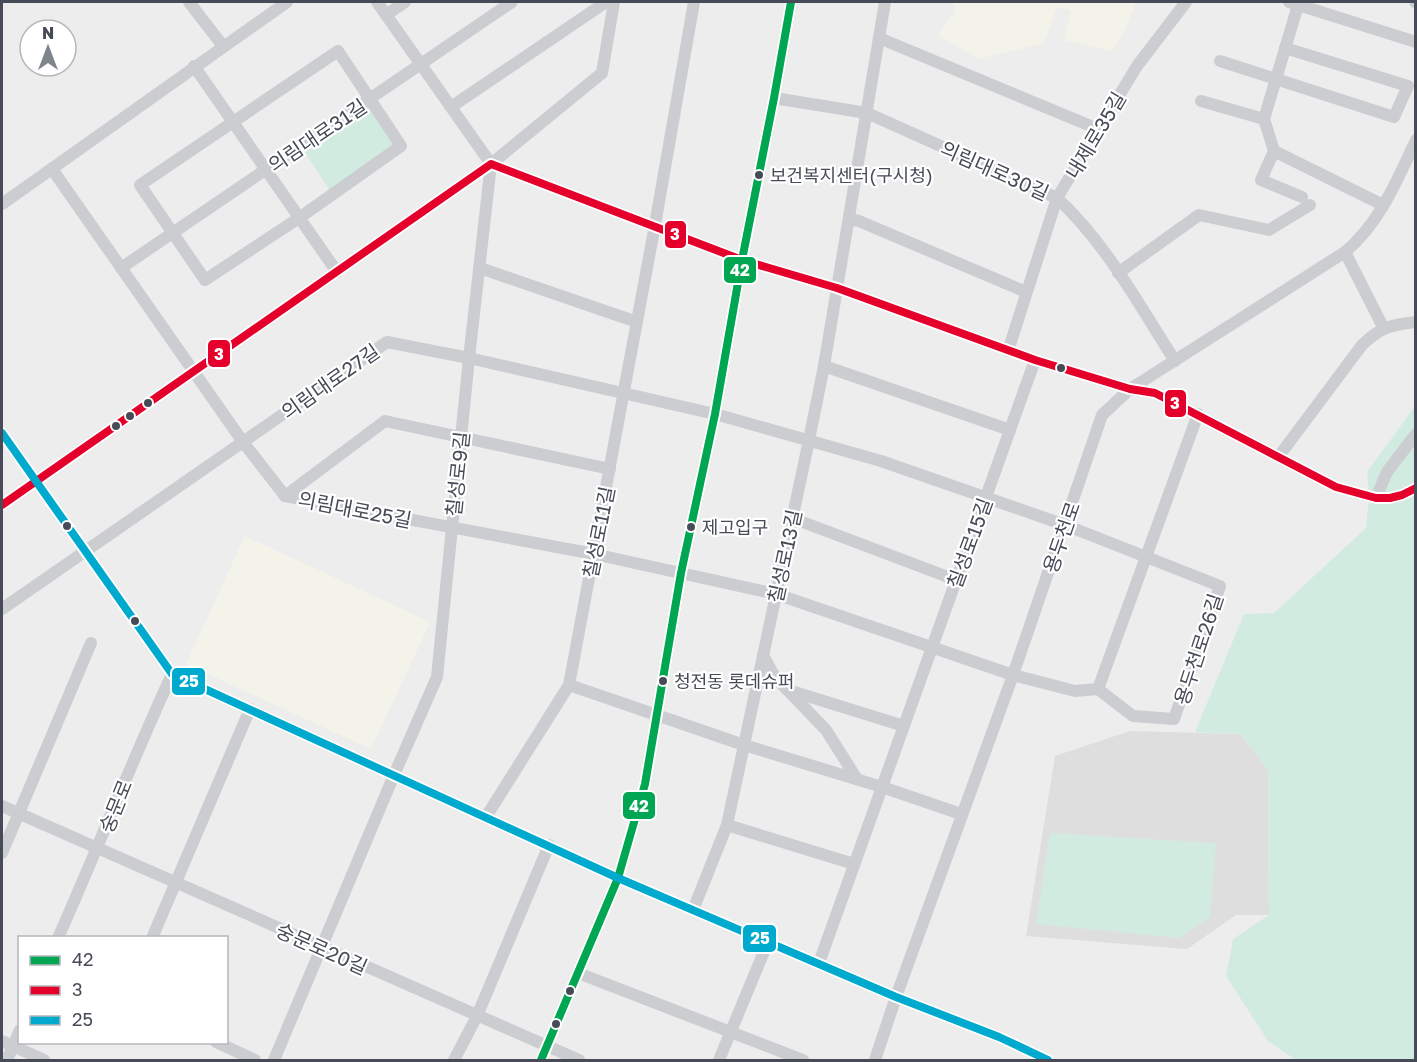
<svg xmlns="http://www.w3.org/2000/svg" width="1417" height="1062" viewBox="0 0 1417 1062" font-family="'Golos Text','Noto Sans KR',sans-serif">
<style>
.commercial{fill:#f4f3e9}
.education{fill:#dfdede}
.green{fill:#d2ebe1}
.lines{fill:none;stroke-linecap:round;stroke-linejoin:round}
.minor{stroke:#cbcdd0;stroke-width:12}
.bus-1-casing{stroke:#fff;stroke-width:12}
.bus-2-casing{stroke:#fff;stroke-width:12}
.bus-3-casing{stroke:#fff;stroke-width:12}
.bus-1{stroke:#00a651;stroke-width:8}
.bus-2{stroke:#e4002b;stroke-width:8}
.bus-3{stroke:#00a9ce;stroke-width:8}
.bus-dot{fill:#464b57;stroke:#fff;stroke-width:2}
.labels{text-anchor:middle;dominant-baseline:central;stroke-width:4.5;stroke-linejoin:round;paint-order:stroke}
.bus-label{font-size:18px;fill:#464b57;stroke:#fff;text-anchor:start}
.street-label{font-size:20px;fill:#464b57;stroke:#fff}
.line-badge{stroke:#fff;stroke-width:2}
.badge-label{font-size:16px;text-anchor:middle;font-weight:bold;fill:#fff}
</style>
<rect width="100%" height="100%" fill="#ededed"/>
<g class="commercial">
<path d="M 955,2 L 1136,2 L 1122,36 L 1111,51 L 1064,40 L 1071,10 L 1057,7 L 1044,43 L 979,59 L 938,35 L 954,13 Z"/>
<path d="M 245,536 L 430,622 L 371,749 L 186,664 Z"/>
</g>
<path class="education" d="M 1130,731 L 1241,734 L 1268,770 L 1269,915 L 1236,915 L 1187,949 L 1026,936 L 1055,756 Z"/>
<g class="green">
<path d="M 368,107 L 397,149 L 331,192 L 304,151 Z"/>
<path d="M 1415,406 L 1415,1060 L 1296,1060 L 1268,1041 L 1226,976 L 1233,939 L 1269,915 L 1268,770 L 1241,734 L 1195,732 L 1244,614 L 1274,613 L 1366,528 L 1369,498 L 1367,472 Z"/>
<path d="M 1050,833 L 1216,843 L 1210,917 L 1179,938 L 1036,924 Z"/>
</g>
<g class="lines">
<g class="minor">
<path d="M 189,2 L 223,46"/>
<path d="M 377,2 L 491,164"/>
<path d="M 1289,2 L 1416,42"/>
<path d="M 1299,2 L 1264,119 L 1274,151 L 1383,205"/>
<path d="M 1415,2 L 1416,2"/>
<path d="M 386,15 L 405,2"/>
<path d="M 879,38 L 1098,129"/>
<path d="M 338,51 L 401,146 L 299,218 L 205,280 L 140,185 Z"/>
<path d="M 1220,61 L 1394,117 L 1408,86 L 1285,48"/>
<path d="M 194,66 L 337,272"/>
<path d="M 774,98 L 867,113 L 1057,198 C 1106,243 1139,305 1175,361"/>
<path d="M 1201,101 L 1264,119"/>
<path d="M 451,107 L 606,2"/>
<path d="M 1274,151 L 1261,180 L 1302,197"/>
<path d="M 491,164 L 602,73 L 614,2"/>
<path d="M 52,169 L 243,442 L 285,496 L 594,554 L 776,594 L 1013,675 L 1075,691 L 1098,689 L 1198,414"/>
<path d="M 2,204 L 287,2"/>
<path d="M 849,219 L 859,221 L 1026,292"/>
<path d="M 1345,252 L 1383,327"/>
<path d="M 121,268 L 512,2"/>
<path d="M 480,268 L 637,322"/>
<path d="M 1118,273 L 1199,215 L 1269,230 L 1310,205"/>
<path d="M 1008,351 L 1057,198 L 1137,66 L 1186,2"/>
<path d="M 824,366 L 1010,430"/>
<path d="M 2,433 L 172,674 L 618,878 L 896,997 L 999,1037 L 1048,1060"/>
<path d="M 1279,456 L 1362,345 C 1381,327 1390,325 1416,322"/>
<path d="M 285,496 L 385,421 L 610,469"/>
<path d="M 1376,498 L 1387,472 L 1416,434"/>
<path d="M 2,505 L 491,164 L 742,260 L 837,288 L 1035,360 L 1130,389 L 1155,393 L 1336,487 L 1376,498 L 1390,498 L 1402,495 L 1416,488"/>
<path d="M 792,518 L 956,580"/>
<path d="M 2,609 L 387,342 L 469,358 L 715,414 L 881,461 L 1065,525 L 1220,586 L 1174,719 L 1133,716 L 1098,689"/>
<path d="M 763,655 L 775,677 L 826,730 L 857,779"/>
<path d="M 569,685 L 744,745 L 882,787 L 961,814"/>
<path d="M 788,690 L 904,726"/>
<path d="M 2,806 L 579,1060"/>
<path d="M 486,817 L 569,685 L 655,225 L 694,2"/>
<path d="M 727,825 L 854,864"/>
<path d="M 2,853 L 91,643"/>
<path d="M 693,910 L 727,825 L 809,440 L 824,366 L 885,2"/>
<path d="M 58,938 C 97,850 132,761 172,674"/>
<path d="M 152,938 L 250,709"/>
<path d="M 819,963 L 1035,360"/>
<path d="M 578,973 L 803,1060"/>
<path d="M 2,1041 L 44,1060"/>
<path d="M 216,1042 L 255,1060"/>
<path d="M 7,1060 L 20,1030"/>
<path d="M 274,1060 L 394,775 L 437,677 L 469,358 L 491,164"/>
<path d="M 454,1060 L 477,1016 L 549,845"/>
<path d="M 541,1060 L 618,878 L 645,784 L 681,573 L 715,414 L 742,260 L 774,98 L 791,2"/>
<path d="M 719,1060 L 768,942"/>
<path d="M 875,1060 L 896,997 L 1013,675 L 1102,415 L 1130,389 L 1345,252 C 1380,223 1397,180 1416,140"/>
</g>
<defs>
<path id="bus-1" d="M 541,1060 L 618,878 L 645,784 L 681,573 L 715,414 L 742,260 L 774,98 L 791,2"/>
<path id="bus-2" d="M 2,505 L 491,164 L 742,260 L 837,288 L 1035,360 L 1130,389 L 1155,393 L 1336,487 L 1376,498 L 1390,498 L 1402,495 L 1416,488"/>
<path id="bus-3" d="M 2,433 L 172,674 L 618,878 L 896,997 L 999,1037 L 1048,1060"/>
</defs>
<use href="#bus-1" class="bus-1-casing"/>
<use href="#bus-2" class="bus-2-casing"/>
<use href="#bus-3" class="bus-3-casing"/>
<use href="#bus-1" class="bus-1"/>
<use href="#bus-2" class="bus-2"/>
<use href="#bus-3" class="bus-3"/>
</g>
<g class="bus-dot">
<circle cx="759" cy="175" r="5"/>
<circle cx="1061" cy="368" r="5"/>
<circle cx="148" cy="403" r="5"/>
<circle cx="130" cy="416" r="5"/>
<circle cx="116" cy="426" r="5"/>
<circle cx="67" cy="526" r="5"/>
<circle cx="691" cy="527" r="5"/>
<circle cx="135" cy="621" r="5"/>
<circle cx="663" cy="681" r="5"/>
<circle cx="570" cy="991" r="5"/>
<circle cx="556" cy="1024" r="5"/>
</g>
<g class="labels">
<g class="bus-label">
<text x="770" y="175">보건복지센터(구시청)</text>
<text x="702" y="527">제고입구</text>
<text x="674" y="681">청전동 롯데슈퍼</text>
</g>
<g class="street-label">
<text transform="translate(317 135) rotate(-34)">의림대로31길</text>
<text transform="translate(1095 135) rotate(-59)">내제로35길</text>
<text transform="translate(995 170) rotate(24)">의림대로30길</text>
<text transform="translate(330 381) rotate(-35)">의림대로27길</text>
<text transform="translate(457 474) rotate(-84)">칠성로9길</text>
<text transform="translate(355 509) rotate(11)">의림대로25길</text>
<text transform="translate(598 532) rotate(-79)">칠성로11길</text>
<text transform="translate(1061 537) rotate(-71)">용두천로</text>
<text transform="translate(969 543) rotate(-70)">칠성로15길</text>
<text transform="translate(784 556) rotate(-78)">칠성로13길</text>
<text transform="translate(1198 649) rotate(-72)">용두천로26길</text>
<text transform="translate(115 806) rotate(-68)">숭문로</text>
<text transform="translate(322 948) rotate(24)">숭문로20길</text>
</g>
</g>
<g class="line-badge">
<rect x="664" y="220" width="23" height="29" rx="6" fill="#e4002b"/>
<rect x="723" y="256" width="34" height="28" rx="6" fill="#00a651"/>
<rect x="207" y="339" width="24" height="29" rx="6" fill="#e4002b"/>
<rect x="1164" y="389" width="23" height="29" rx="6" fill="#e4002b"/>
<rect x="171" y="667" width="35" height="29" rx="6" fill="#00a9ce"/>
<rect x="622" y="791" width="34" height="29" rx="6" fill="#00a651"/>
<rect x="742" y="924" width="35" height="29" rx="6" fill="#00a9ce"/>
</g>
<g class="badge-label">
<text x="675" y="240">3</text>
<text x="740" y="276">42</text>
<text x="219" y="360">3</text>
<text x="1175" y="409">3</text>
<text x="189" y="687">25</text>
<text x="639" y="812">42</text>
<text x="760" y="944">25</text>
</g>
<rect width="1417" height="1062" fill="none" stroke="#464b57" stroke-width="6"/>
<rect x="18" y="936" width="210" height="108" fill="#ffffff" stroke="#b5b7bc" stroke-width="1.5"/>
<rect x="30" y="956" width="30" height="9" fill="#00a651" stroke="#b5b7bc" stroke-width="1.5"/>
<text x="72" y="966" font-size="18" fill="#464b57">42</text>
<rect x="30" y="986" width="30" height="9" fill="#e4002b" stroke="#b5b7bc" stroke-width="1.5"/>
<text x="72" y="996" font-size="18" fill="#464b57">3</text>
<rect x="30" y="1016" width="30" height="9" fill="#00a9ce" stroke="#b5b7bc" stroke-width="1.5"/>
<text x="72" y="1026" font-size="18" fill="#464b57">25</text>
<g transform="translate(48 48)"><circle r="28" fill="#ffffff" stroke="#b5b7bc" stroke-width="1.5"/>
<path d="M0-4.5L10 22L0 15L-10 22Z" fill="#80848c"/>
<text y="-9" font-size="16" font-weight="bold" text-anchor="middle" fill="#464b57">N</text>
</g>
</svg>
